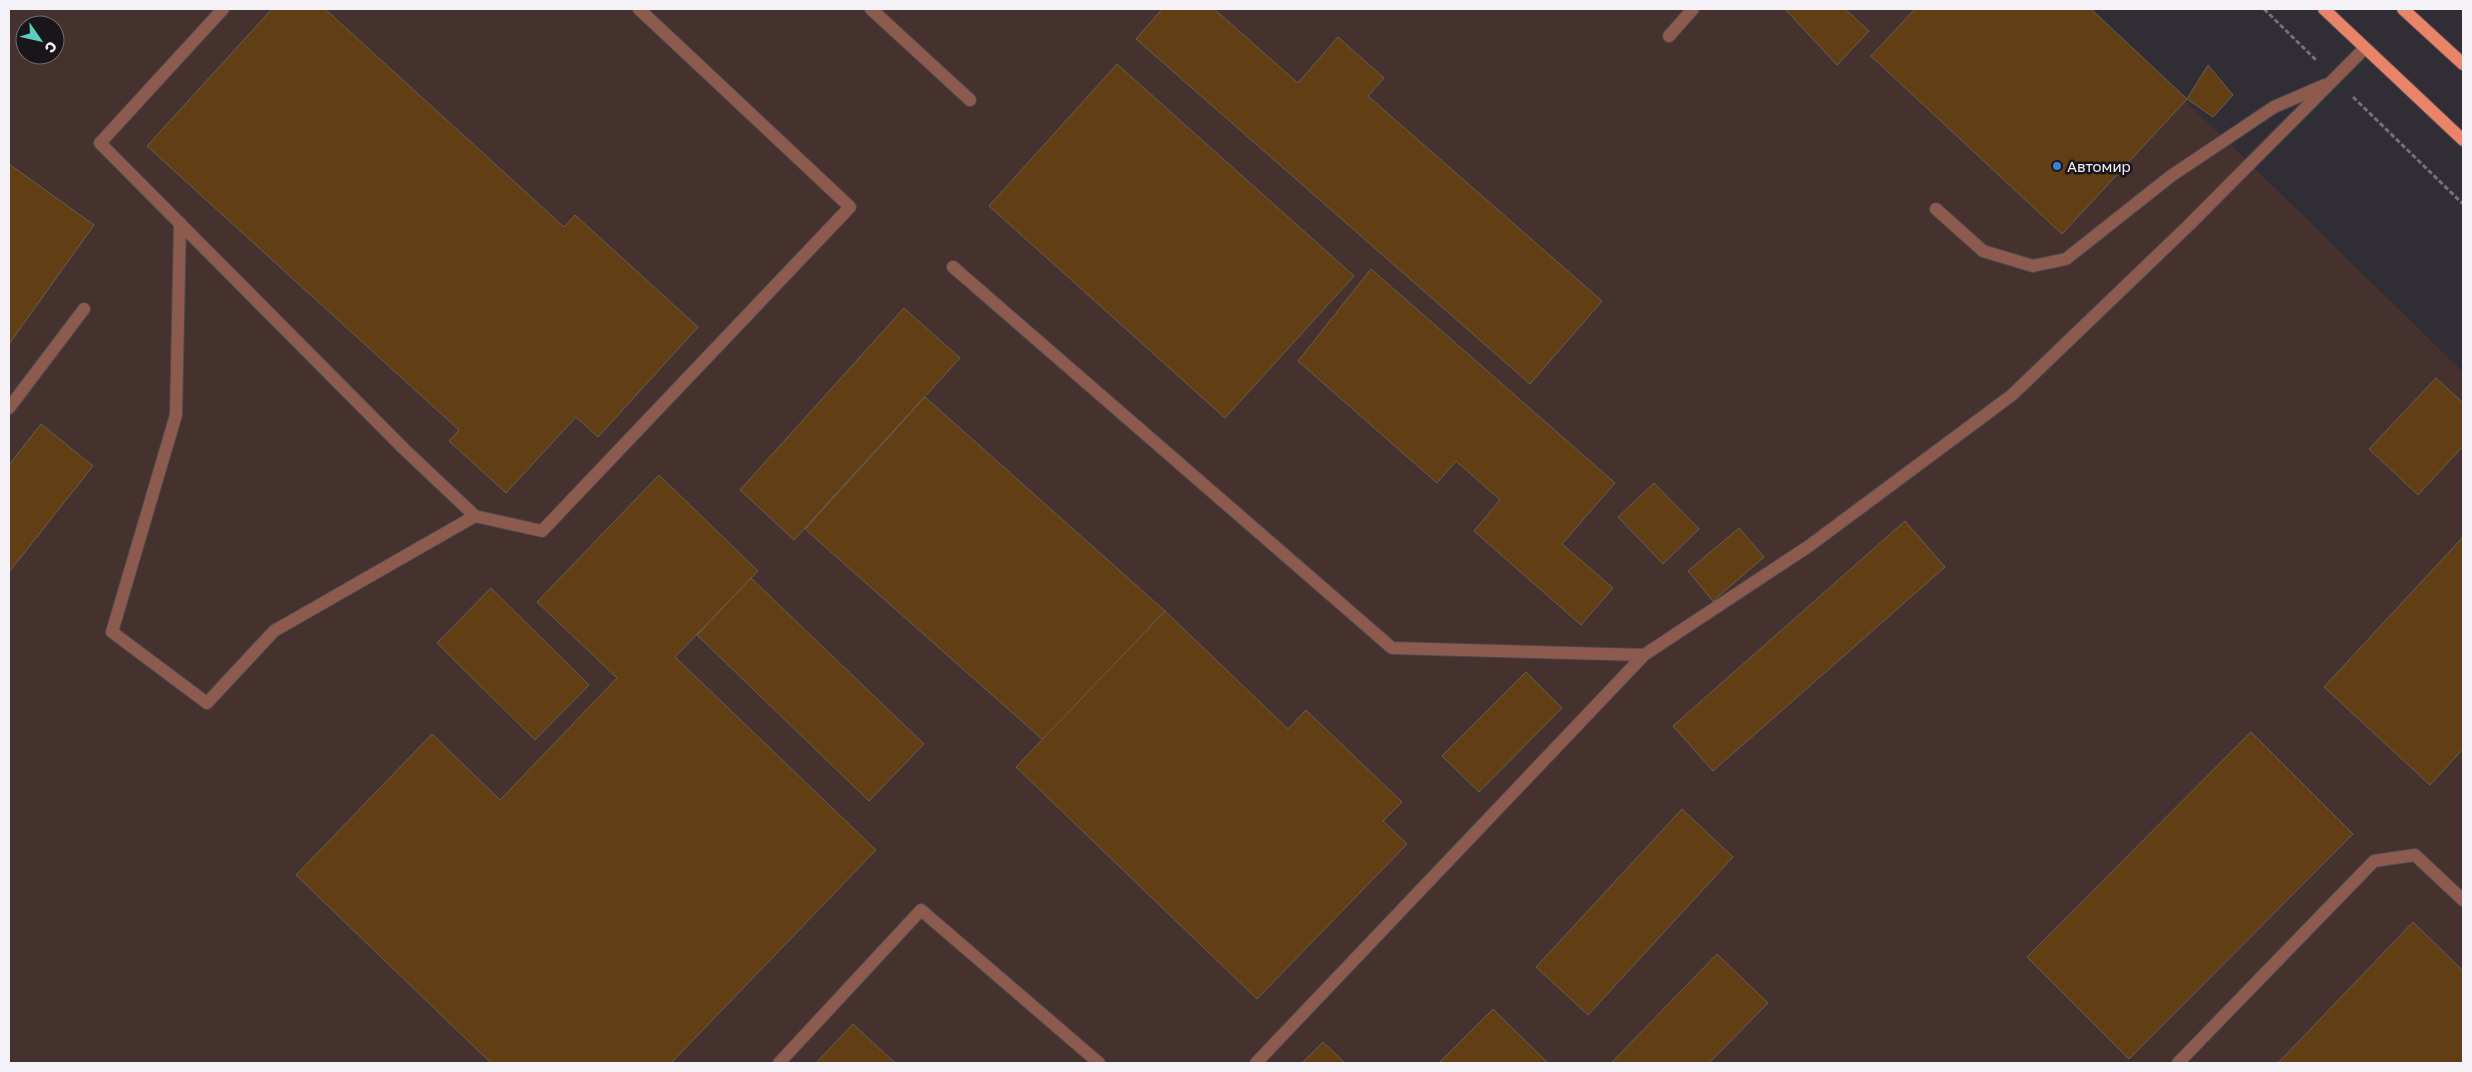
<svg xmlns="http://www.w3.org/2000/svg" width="2472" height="1072" viewBox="0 0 2472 1072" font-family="'Golos Text',sans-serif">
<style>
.industrial{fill:#45312d;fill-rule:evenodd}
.building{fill:#613e13;stroke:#676058}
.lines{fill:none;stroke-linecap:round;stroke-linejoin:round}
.lane-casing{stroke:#4c4850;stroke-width:14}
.primary-casing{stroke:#4c4850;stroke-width:14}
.path{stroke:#747178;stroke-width:3;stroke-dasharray:5 2.5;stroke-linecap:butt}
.lane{stroke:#8d5b4d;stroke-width:12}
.primary{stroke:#e98468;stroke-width:12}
.shop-dot{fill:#3f7fe0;stroke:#18161a;stroke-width:2}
.labels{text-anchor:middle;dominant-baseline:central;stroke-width:5;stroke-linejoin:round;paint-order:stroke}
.poi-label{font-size:15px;fill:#f4f1f7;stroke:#18161a;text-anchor:start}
</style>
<rect width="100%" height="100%" fill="#312d35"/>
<path class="industrial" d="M 9,9 L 2092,9 L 2463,372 L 2463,1063 L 9,1063 ZM 25,25 L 55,25 L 55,55 L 25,55 Z"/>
<g class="building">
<path d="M 272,9 L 325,9 L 564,227 L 575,215 L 698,327 L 598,437 L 576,417 L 506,493 L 449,441 L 459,430 L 147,146 Z"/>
<path d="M 1162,9 L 1214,9 L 1298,83 L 1338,37 L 1384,78 L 1368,96 L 1602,301 L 1530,384 L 1136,39 Z"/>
<path d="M 1785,9 L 1845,9 L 1869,31 L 1837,65 Z"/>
<path d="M 1915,9 L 2091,9 L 2187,99 L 2062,234 L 1871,56 Z"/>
<path d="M 1117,64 L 1354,276 L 1225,418 L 989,206 Z"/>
<path d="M 2208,65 L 2233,95 L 2213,117 L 2187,99 Z"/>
<path d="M 9,164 L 94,225 L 9,344 Z"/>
<path d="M 1371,269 L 1615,483 L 1562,544 L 1613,588 L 1581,625 L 1474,531 L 1500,500 L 1456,461 L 1437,483 L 1298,361 Z"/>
<path d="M 904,308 L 960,358 L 794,540 L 740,490 Z"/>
<path d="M 2436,378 L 2463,403 L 2463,446 L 2418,495 L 2369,449 Z"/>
<path d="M 925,397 L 1165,611 L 1043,740 L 805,529 Z"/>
<path d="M 41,424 L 93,466 L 9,572 L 9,465 Z"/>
<path d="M 659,475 L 758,571 L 675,657 L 876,850 L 671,1063 L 491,1063 L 296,875 L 432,734 L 500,800 L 617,678 L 537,602 Z"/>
<path d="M 1654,483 L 1699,529 L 1663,564 L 1618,517 Z"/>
<path d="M 1905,521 L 1945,567 L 1713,771 L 1673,726 Z"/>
<path d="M 1739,528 L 1764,557 L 1713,601 L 1688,571 Z"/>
<path d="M 2463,537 L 2463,749 L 2430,785 L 2324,687 Z"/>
<path d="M 751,578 L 924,744 L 869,801 L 697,635 Z"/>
<path d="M 491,588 L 589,685 L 535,740 L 437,643 Z"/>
<path d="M 1165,611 L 1288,729 L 1306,710 L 1402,802 L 1383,821 L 1407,844 L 1257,999 L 1016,767 Z"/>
<path d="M 1526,672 L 1562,708 L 1479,792 L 1442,756 Z"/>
<path d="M 2251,732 L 2353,834 L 2129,1059 L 2027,957 Z"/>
<path d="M 1682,809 L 1733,857 L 1588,1015 L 1536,967 Z"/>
<path d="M 2413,922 L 2463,971 L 2463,1063 L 2278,1063 Z"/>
<path d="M 1717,954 L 1768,1003 L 1709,1063 L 1611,1063 Z"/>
<path d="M 1493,1009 L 1548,1063 L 1439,1063 Z"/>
<path d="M 853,1024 L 895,1063 L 816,1063 Z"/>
<path d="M 1323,1042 L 1345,1063 L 1302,1063 Z"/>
</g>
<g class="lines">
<defs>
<g id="lane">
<path d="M 223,9 L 100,143 L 404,449 L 475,516"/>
<path d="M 871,9 L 970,100"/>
<path d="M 1669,36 L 1693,9"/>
<path d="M 1936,209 L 1983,251 L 2033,266 L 2066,259 L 2171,176 L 2274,107 L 2325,85"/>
<path d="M 180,223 L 176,415 L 112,632 L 207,703 L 274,631 L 475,516 L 542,531 L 850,207 L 639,9"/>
<path d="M 953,267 L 1392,648 L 1644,655"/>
<path d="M 9,408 L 84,309"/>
<path d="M 779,1063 L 921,910 L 1099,1063"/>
<path d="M 1256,1063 L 1644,655 L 1809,546 L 2012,395 L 2189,225 L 2365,48"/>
<path d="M 2178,1063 L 2374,861 L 2415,855 L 2463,900"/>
</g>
<g id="primary">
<path d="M 2324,9 L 2463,140"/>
<path d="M 2403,9 L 2463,64"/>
</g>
</defs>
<use href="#lane" class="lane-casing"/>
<use href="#primary" class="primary-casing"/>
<g class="path">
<path d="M 2264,9 L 2317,61"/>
<path d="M 2353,97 L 2463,204"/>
</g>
<use href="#lane" class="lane"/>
<use href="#primary" class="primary"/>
</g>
<circle class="shop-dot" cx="2057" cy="166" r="5"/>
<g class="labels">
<g class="poi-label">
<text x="2067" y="166">Автомир</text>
</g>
</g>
<rect width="2472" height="1072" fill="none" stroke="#f4f1f7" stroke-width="20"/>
<g transform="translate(40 40) rotate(124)"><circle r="24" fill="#18161a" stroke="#706e72"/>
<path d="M0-4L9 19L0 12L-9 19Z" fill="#5acebd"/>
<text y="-8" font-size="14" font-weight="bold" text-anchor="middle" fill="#f4f1f7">С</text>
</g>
</svg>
